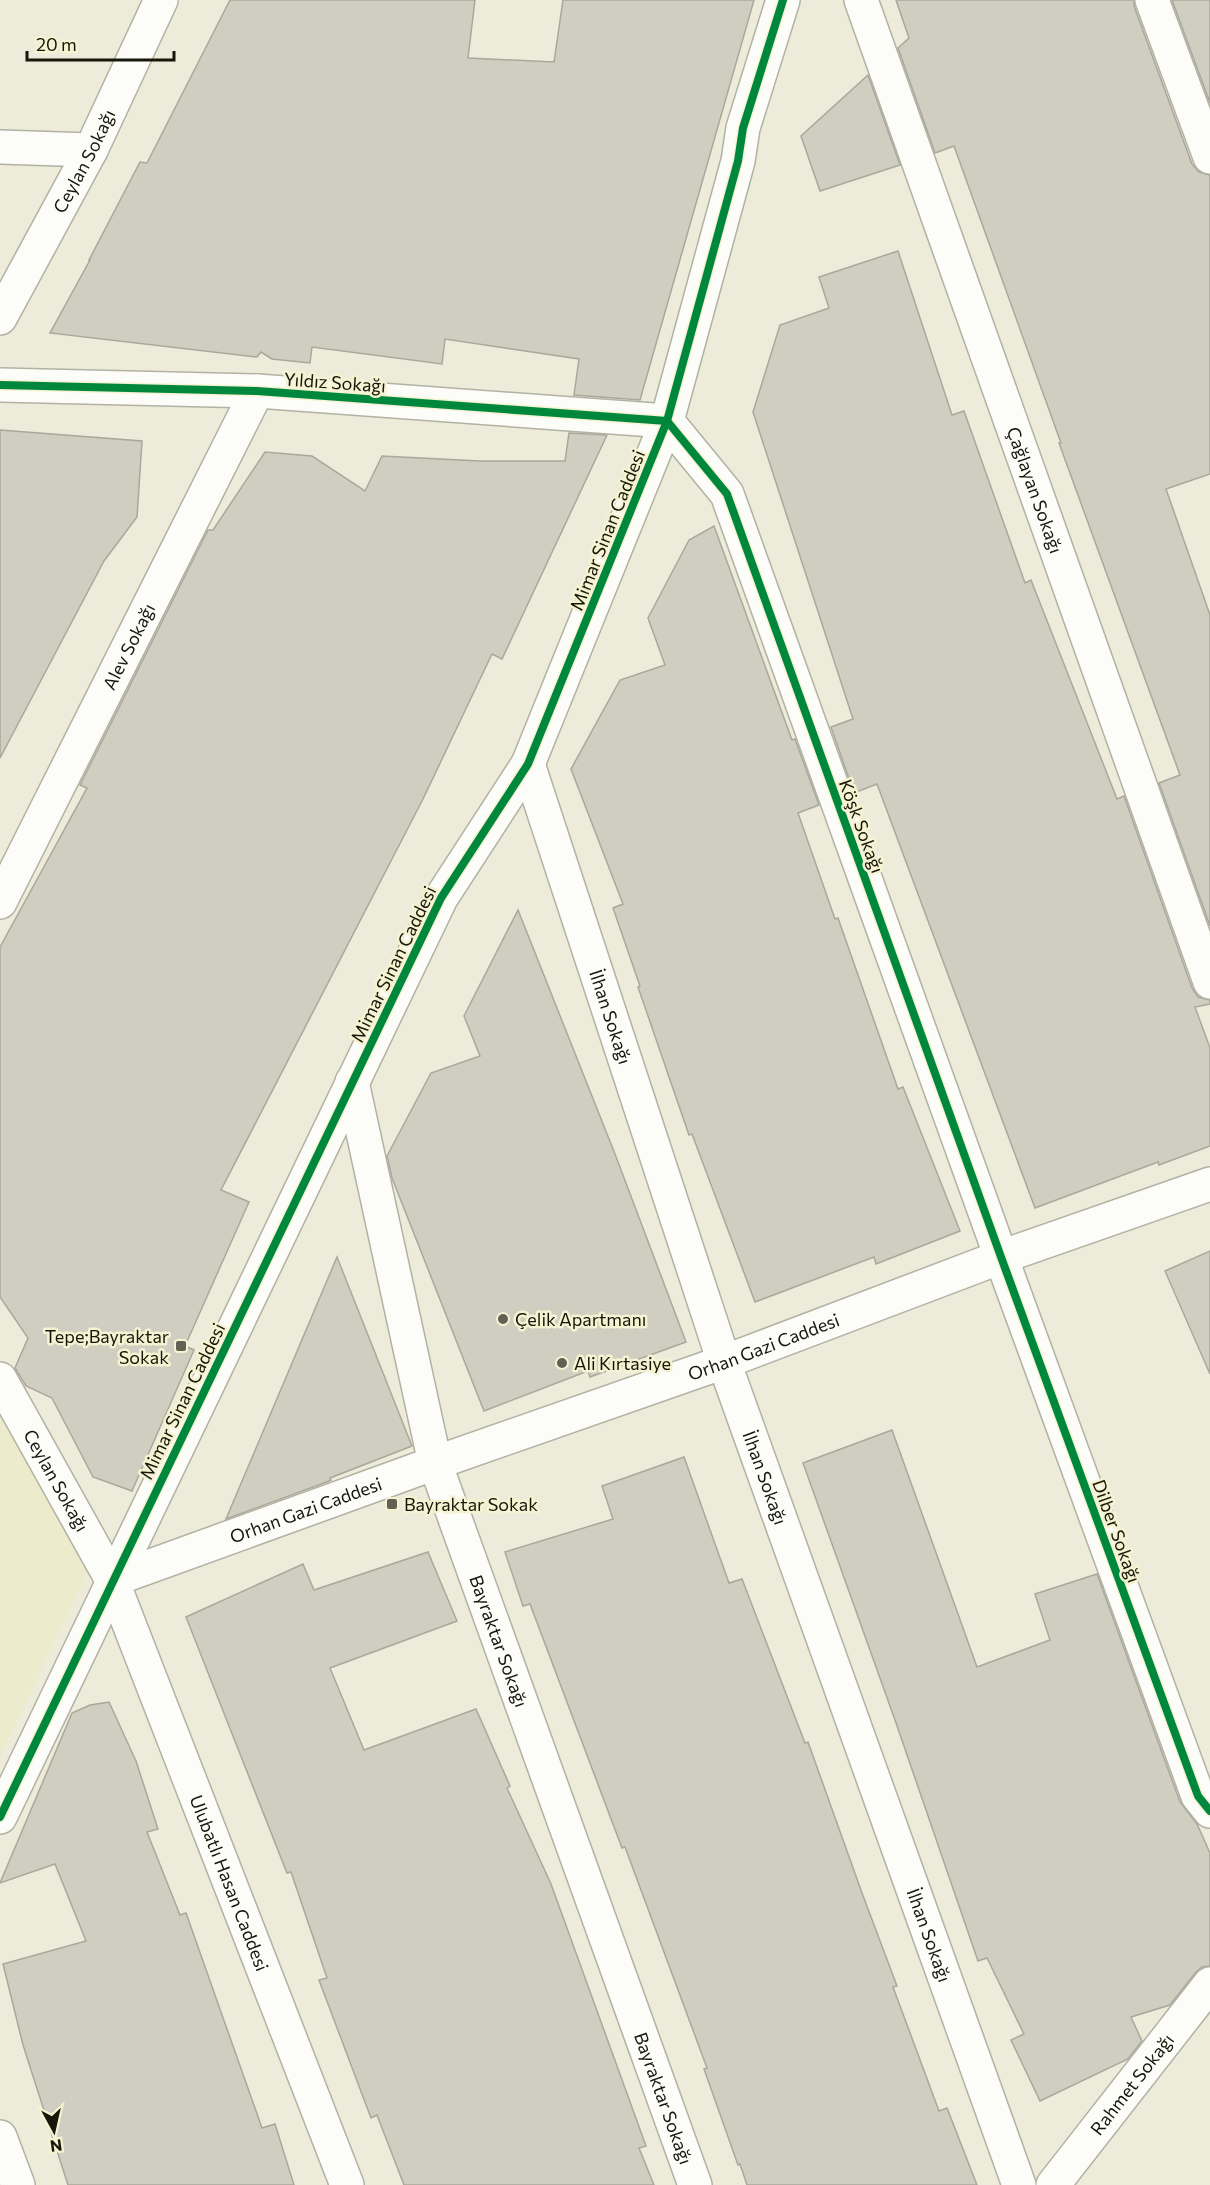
<svg xmlns="http://www.w3.org/2000/svg" width="1210" height="2185" viewBox="0 0 1210 2185" font-family="Commissioner,sans-serif">
<style>
.built{fill:#ecebcc}
.building{fill:#cfcec0;stroke:#a9a89a;stroke-width:1.5}
.lines{fill:none;stroke-linecap:round;stroke-linejoin:round}
.street-casing{stroke:#b2b1a3;stroke-width:36}
.secondary-casing{stroke:#b2b1a3;stroke-width:36}
.street{stroke:#fcfcf9;stroke-width:33}
.secondary{stroke:#fcfcf9;stroke-width:33}
.cycleway-casing{stroke:#f5f3d2;stroke-width:11}
.cycleway{stroke:#00873e;stroke-width:8}
.poi-dot{fill:#626153;stroke:#f5f3d2;stroke-width:2}
.labels{text-anchor:middle;dominant-baseline:central;stroke-width:5;stroke-linejoin:round;paint-order:stroke}
.street-label{font-size:18px;fill:#17160a;stroke:#f5f3d2}
.poi-label{font-size:18px;fill:#17160a;stroke:#f5f3d2;text-anchor:start}
</style>
<rect width="100%" height="100%" fill="#edecda"/>
<path class="built" d="M 0,1414 L 89,1570 L 0,1755 Z"/>
<g class="building">
<path d="M 230,0 L 475,0 L 468,58 L 554,62 L 563,0 L 754,0 L 640,400 L 574,395 L 579,359 L 445,339 L 442,364 L 312,347 L 310,363 L 272,359 L 261,352 L 257,357 L 50,333 L 90,260 L 89,260 L 140,162 L 147,163 Z"/>
<path d="M 896,0 L 1134,0 L 1134,6 L 1192,164 L 1199,172 L 1210,175 L 1210,474 L 1166,489 L 1210,615 L 1210,926 L 1159,783 L 1180,775 L 1059,443 L 1061,443 L 954,146 L 935,153 L 898,48 L 909,38 Z"/>
<path d="M 1172,0 L 1210,0 L 1210,103 Z"/>
<path d="M 868,75 L 900,165 L 820,191 L 801,136 Z"/>
<path d="M 898,251 L 952,415 L 964,411 L 1025,583 L 1031,580 L 1117,799 L 1124,796 L 1192,988 L 1198,997 L 1210,1000 L 1210,1004 L 1195,1007 L 1210,1048 L 1210,1146 L 1159,1165 L 1158,1162 L 1035,1208 L 877,784 L 854,793 L 831,727 L 853,719 L 753,412 L 780,325 L 829,308 L 819,277 Z"/>
<path d="M 0,430 L 142,441 L 137,517 L 104,561 L 0,758 Z"/>
<path d="M 569,433 L 607,435 L 502,659 L 492,654 L 423,799 L 221,1190 L 249,1202 L 185,1346 L 194,1350 L 132,1491 L 93,1477 L 52,1398 L 26,1386 L 15,1368 L 28,1338 L 0,1297 L 0,947 L 87,788 L 80,785 L 208,530 L 213,530 L 265,452 L 312,456 L 365,491 L 382,456 L 480,461 L 565,461 Z"/>
<path d="M 714,526 L 792,740 L 795,739 L 819,805 L 798,813 L 835,919 L 838,918 L 898,1089 L 903,1087 L 960,1231 L 876,1264 L 874,1257 L 755,1302 L 692,1134 L 689,1135 L 638,987 L 640,986 L 613,908 L 623,904 L 571,769 L 620,680 L 665,665 L 648,618 L 689,540 Z"/>
<path d="M 518,910 L 615,1154 L 686,1342 L 590,1377 L 588,1371 L 484,1411 L 392,1178 L 387,1156 L 431,1073 L 480,1056 L 464,1016 Z"/>
<path d="M 1210,1251 L 1210,1374 L 1165,1271 Z"/>
<path d="M 337,1257 L 412,1446 L 330,1478 L 331,1480 L 324,1483 L 226,1519 Z"/>
<path d="M 892,1430 L 977,1667 L 1050,1640 L 1035,1594 L 1097,1574 L 1180,1802 L 1197,1824 L 1210,1853 L 1210,1966 L 1202,1967 L 1196,1972 L 1170,2005 L 1131,2017 L 1142,2041 L 1128,2059 L 1040,2101 L 1011,2040 L 1024,2034 L 987,1958 L 978,1961 L 895,1720 L 803,1463 Z"/>
<path d="M 684,1457 L 729,1583 L 742,1579 L 805,1743 L 808,1742 L 862,1893 L 897,1986 L 893,1987 L 939,2111 L 947,2108 L 977,2185 L 747,2185 L 740,2164 L 738,2165 L 704,2069 L 707,2068 L 625,1847 L 622,1848 L 530,1604 L 523,1606 L 505,1552 L 613,1519 L 602,1486 Z"/>
<path d="M 428,1552 L 457,1621 L 330,1668 L 364,1750 L 476,1709 L 510,1786 L 507,1788 L 551,1884 L 646,2146 L 639,2148 L 654,2185 L 404,2185 L 377,2115 L 371,2118 L 319,1980 L 327,1978 L 291,1872 L 287,1873 L 186,1617 L 303,1564 L 314,1590 Z"/>
<path d="M 109,1702 L 136,1761 L 158,1829 L 147,1832 L 180,1915 L 186,1913 L 262,2128 L 275,2124 L 294,2185 L 68,2185 L 23,2045 L 3,1964 L 86,1941 L 55,1864 L 0,1883 L 72,1713 L 90,1705 Z"/>
</g>
<g class="lines">
<defs>
<g id="street">
<path id="s1" d="M 861,0 L 1210,982"/>
<path d="M 1152,0 L 1210,157"/>
<path d="M 0,147 L 91,150"/>
<path id="s2" d="M 0,318 L 91,150 L 161,0"/>
<path d="M 0,385 L 257,391 L 667,421 L 727,494 L 1001,1257 L 1198,1796 L 1210,1811"/>
<path id="s3" d="M 528,764 L 724,1362 L 1019,2185"/>
<path id="s4" d="M 0,902 L 257,391"/>
<path id="s5" d="M 352,1082 L 435,1463 L 695,2185"/>
<path id="s6" d="M 0,1379 L 112,1580 L 347,2185"/>
<path id="s7" d="M 112,1580 L 435,1463 L 724,1362 L 1001,1257 L 1210,1184"/>
<path d="M 0,2137 L 18,2185"/>
<path id="s8" d="M 1053,2185 L 1210,1984"/>
</g>
<path id="secondary" d="M 0,1817 L 441,898 L 528,764 L 667,421 L 738,161 L 743,128 L 783,0"/>
</defs>
<use href="#street" class="street-casing"/>
<use href="#secondary" class="secondary-casing"/>
<use href="#street" class="street"/>
<use href="#secondary" class="secondary"/>
<defs>
<g id="cycleway">
<path d="M 0,385 L 257,391 L 667,421 L 727,494 L 1001,1257 L 1198,1796 L 1210,1811"/>
<path d="M 0,1817 L 441,898 L 528,764 L 667,421 L 738,161 L 743,128 L 783,0"/>
</g>
</defs>
<use href="#cycleway" class="cycleway-casing"/>
<use href="#cycleway" class="cycleway"/>
</g>
<g class="poi-dot">
<circle cx="503" cy="1319" r="6"/>
<rect x="175" y="1340" width="12" height="12" rx="3"/>
<circle cx="562" cy="1363" r="6"/>
<rect x="386" y="1498" width="12" height="12" rx="3"/>
</g>
<g class="labels">
<g class="street-label">
<text stroke="none"><textPath href="#s2" startOffset="178">Ceylan Sokağı</textPath></text>
<text transform="translate(335 382) rotate(4)">Yıldız Sokağı</text>
<text stroke="none"><textPath href="#s1" startOffset="520">Çağlayan Sokağı</textPath></text>
<text transform="translate(607 530) rotate(-68)">Mimar Sinan Caddesi</text>
<text stroke="none"><textPath href="#s4" startOffset="286">Alev Sokağı</textPath></text>
<text transform="translate(862 826) rotate(70)">Köşk Sokağı</text>
<text transform="translate(393 964) rotate(-64)">Mimar Sinan Caddesi</text>
<text stroke="none"><textPath href="#s3" startOffset="266">İlhan Sokağı</textPath></text>
<text stroke="none"><textPath href="#s7" startOffset="692">Orhan Gazi Caddesi</textPath></text>
<text transform="translate(182 1401) rotate(-64)">Mimar Sinan Caddesi</text>
<text stroke="none"><textPath href="#s3" startOffset="752">İlhan Sokağı</textPath></text>
<text stroke="none"><textPath href="#s6" startOffset="116">Ceylan Sokağı</textPath></text>
<text stroke="none"><textPath href="#s7" startOffset="206">Orhan Gazi Caddesi</textPath></text>
<text transform="translate(1117 1531) rotate(70)">Dilber Sokağı</text>
<text stroke="none"><textPath href="#s5" startOffset="579">Bayraktar Sokağı</textPath></text>
<text stroke="none"><textPath href="#s6" startOffset="555">Ulubatlı Hasan Caddesi</textPath></text>
<text stroke="none"><textPath href="#s3" startOffset="1238">İlhan Sokağı</textPath></text>
<text stroke="none"><textPath href="#s8" startOffset="128">Rahmet Sokağı</textPath></text>
<text stroke="none"><textPath href="#s5" startOffset="1065">Bayraktar Sokağı</textPath></text>
</g>
<g class="poi-label">
<text x="515" y="1319">Çelik Apartmanı</text>
<text x="169" y="1336" text-anchor="end">Tepe;Bayraktar<tspan x="169" dy="21">Sokak</tspan></text>
<text x="574" y="1363">Ali Kırtasiye</text>
<text x="404" y="1504">Bayraktar Sokak</text>
</g>
</g>
<g transform="translate(54 2131) rotate(172)" stroke="#f5f3d2" stroke-width="4.5" paint-order="stroke">
<path d="M0-4.5L10 22L0 15L-10 22Z" fill="#17160a"/>
<text y="-9" font-size="16" font-weight="bold" text-anchor="middle" fill="#17160a">N</text>
</g>
<path d="M27 51v9h147v-9" fill="none" stroke="#17160a" stroke-width="3"/>
<text x="36" y="51" font-size="18" fill="#17160a" stroke="#f5f3d2" stroke-width="4.5" paint-order="stroke">20 m</text>
</svg>
